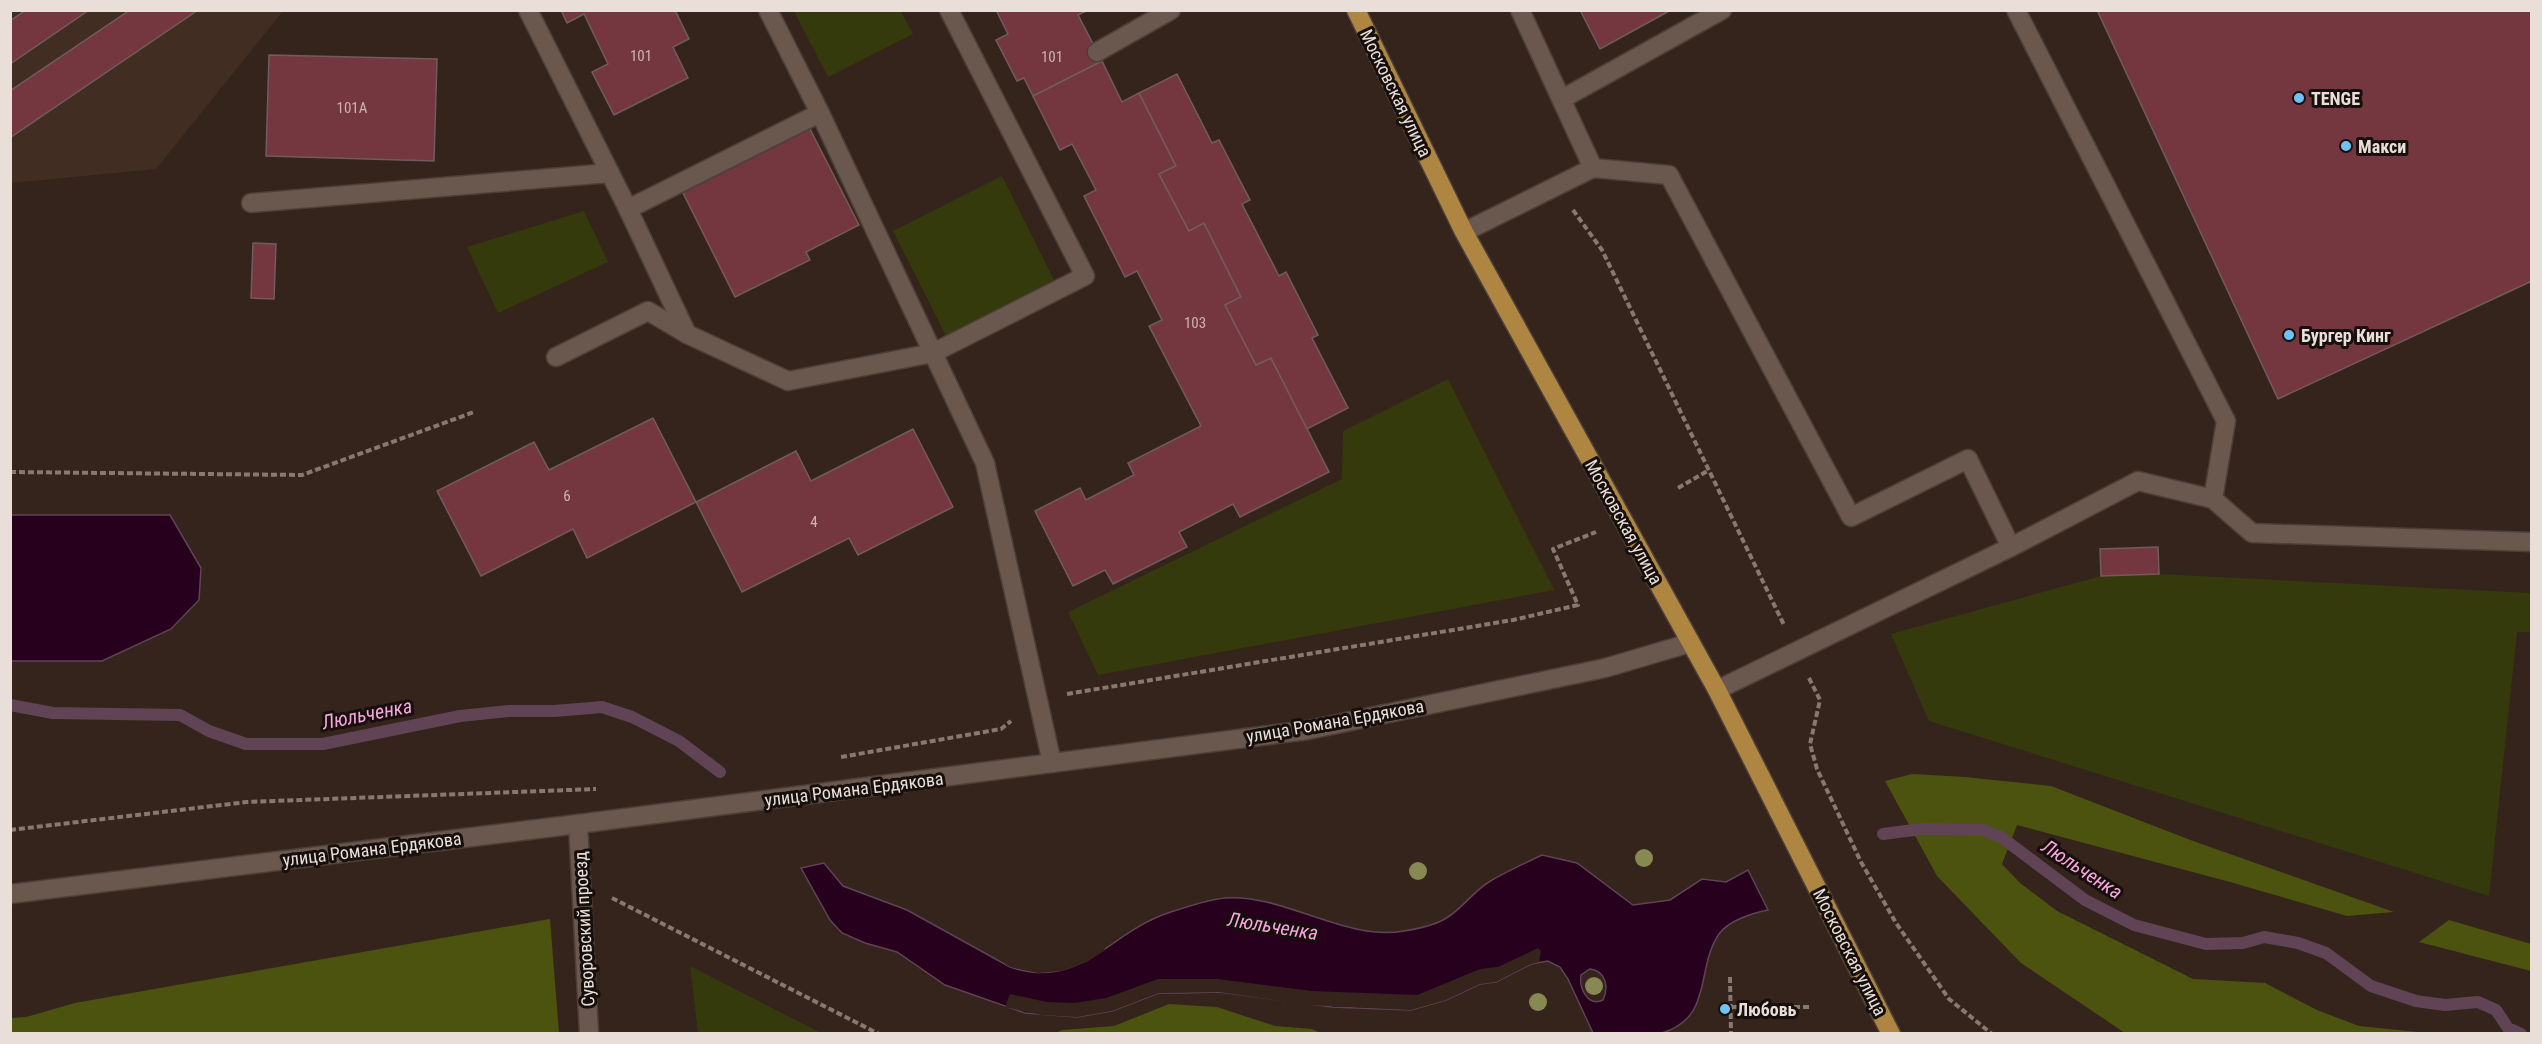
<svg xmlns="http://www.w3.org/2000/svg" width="2542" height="1044" viewBox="0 0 2542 1044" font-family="'Roboto Condensed',sans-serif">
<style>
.built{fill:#422d22}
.green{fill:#353a0c}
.forest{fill:#4c530f}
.water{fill:#26001d;stroke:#604355;stroke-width:1.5;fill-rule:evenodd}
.pier{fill:#34241c}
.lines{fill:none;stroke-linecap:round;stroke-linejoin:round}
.stream{stroke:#604355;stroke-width:12}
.building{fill:#75373f;stroke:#715c5d;stroke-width:1.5}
.minor-casing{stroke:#4c3f38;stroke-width:21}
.major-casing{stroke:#4c3f38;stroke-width:21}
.path{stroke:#877972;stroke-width:4;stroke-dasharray:6 3;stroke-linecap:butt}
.minor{stroke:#6a574e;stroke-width:18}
.major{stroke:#ae8641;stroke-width:18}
.tree{fill:#888852}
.poi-dot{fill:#6fc2f4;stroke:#160f0c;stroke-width:2}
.labels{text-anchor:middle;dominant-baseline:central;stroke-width:6;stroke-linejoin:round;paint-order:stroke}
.number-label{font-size:15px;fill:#ccb4b2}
.street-label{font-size:18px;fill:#e9ded8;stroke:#160f0c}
.poi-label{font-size:18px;font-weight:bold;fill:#e9ded8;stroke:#160f0c;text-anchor:start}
.water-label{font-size:20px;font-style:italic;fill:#f7a6dd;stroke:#160f0c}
</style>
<rect width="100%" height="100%" fill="#34241c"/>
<path class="built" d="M 11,11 L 283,11 L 156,169 L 11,183 Z"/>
<g class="green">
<path d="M 794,11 L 901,11 L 913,34 L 828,77 Z"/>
<path d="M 1002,176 L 1056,284 L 948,340 L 893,231 Z"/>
<path d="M 584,211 L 608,262 L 498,313 L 467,247 Z"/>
<path d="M 1448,379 L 1554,590 L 1098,675 L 1068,612 L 1342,479 L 1343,431 Z"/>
<path d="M 2159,574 L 2531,593 L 2531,632 L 2517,632 L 2489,896 L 1929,721 L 1891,634 L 2101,576 Z"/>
<path d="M 690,966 L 821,1033 L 698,1033 Z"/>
</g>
<g class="forest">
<path d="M 1912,774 L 1965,777 L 2051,786 L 2193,841 L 2394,912 L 2347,916 L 2230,882 L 2017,825 L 2002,864 L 2020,883 L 2057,911 L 2193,979 L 2265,983 L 2317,1010 L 2359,1026 L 2428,1033 L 2125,1033 L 2021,963 L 1937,876 L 1885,781 Z"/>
<path d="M 550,919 L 559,1033 L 11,1033 L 11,1018 L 26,1017 L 75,1003 Z"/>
<path d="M 2449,920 L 2531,944 L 2531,971 L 2419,942 Z"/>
<path d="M 1169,1004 L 1217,1007 L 1275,1026 L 1312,1029 L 1320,1033 L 1055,1033 L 1062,1030 L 1114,1026 Z"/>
</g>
<g class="water">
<path d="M 11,515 L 170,515 L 201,568 L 199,600 L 171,629 L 102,661 L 11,661 Z"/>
<path d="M 1542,855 L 1577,863 L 1633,905 L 1670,900 L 1702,879 L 1726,882 L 1748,870 L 1768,910 C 1752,913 1728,921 1719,934 C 1695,969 1714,1017 1662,1033 C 1649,1037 1610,1033 1593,1033 L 1568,979 L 1560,967 L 1548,961 L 1531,964 L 1496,982 L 1480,984 L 1446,1000 L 1411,1010 L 1332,1007 L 1219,992 L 1181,993 L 1159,993 L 1112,1011 L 1077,1017 L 1025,1013 L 945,985 L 897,952 L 865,943 L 842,933 L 830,920 L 801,868 L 824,863 L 843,886 L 907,910 L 1010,967 C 1080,991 1110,932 1168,913 C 1186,907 1206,900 1225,898 C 1282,893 1347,942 1404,931 C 1416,929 1432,926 1443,920 C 1460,912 1472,892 1489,882 C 1505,872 1524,864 1542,855 ZM 1590,969 C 1606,971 1609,987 1603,1000 C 1588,1007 1579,989 1581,975 Z"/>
</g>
<g class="pier">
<path d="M 1105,947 L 1104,951 L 1087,962 L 1062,971 L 1038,973 L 1010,967 L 989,953 L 987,949 L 1012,964 L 1038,970 L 1061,968 L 1085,959 Z"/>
<path d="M 1538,948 L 1541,951 L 1539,962 L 1531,964 L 1496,982 L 1480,984 L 1446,1000 L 1411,1010 L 1307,1005 L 1219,992 L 1159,993 L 1112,1011 L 1077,1017 L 1042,1015 L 1005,1007 L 1010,994 L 1047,1002 L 1074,1003 L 1106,998 L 1158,979 L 1218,979 L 1312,991 L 1417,995 L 1480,969 L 1498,967 Z"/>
</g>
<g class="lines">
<g class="stream">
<path d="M 10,705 L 53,713 L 180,715 L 209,731 L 246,744 L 323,744 L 460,716 L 509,711 L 554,711 L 602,707 L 632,717 L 679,741 L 720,772"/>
<path d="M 1883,834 L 1922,829 L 1983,830 L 2001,837 L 2085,900 L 2134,925 L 2206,944 L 2243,943 L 2264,937 L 2298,943 L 2326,953 L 2371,986 L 2416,1001 L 2445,1005 L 2478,1002 L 2496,1010 L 2508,1028 L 2521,1034"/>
</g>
</g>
<g class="building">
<path d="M 26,10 L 89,10 L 10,64 L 10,21 Z"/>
<path d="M 130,10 L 198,10 L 11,137 L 10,91 Z"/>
<path d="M 561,10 L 675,10 L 689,39 L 673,47 L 688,78 L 614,115 L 592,72 L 608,64 L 584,14 L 567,23 Z"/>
<path d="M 996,10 L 1088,10 L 1078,15 L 1102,61 L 1033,96 L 1024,78 L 1017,81 L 996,40 L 1008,34 Z"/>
<path d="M 1580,10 L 1671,10 L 1600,49 Z"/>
<path d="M 2097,10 L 2532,10 L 2532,281 L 2278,399 Z"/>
<path d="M 269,55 L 437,59 L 434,161 L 266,156 Z"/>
<path d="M 1102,61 L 1122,102 L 1139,93 L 1176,166 L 1159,174 L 1189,231 L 1204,223 L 1241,297 L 1225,305 L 1256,365 L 1271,358 L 1329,472 L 1240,517 L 1233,504 L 1179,532 L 1187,547 L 1113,584 L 1105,570 L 1073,586 L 1035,511 L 1080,488 L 1086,500 L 1134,475 L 1128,463 L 1201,426 L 1149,326 L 1162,320 L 1137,271 L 1125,277 L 1084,196 L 1096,190 L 1072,144 L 1060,150 L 1033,96 Z"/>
<path d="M 1177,74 L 1212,143 L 1219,140 L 1250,200 L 1242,204 L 1279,276 L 1286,272 L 1318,335 L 1312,338 L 1348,408 L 1307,429 L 1271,358 L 1256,365 L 1225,305 L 1241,297 L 1204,223 L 1189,231 L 1159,174 L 1176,166 L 1139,93 Z"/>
<path d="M 809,127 L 859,225 L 806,252 L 810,260 L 735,297 L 682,191 Z"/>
<path d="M 253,243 L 276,244 L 274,299 L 251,298 Z"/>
<path d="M 653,418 L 696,502 L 587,558 L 573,529 L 481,576 L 437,491 L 534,442 L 549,470 Z"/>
<path d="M 913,429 L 953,507 L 858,555 L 849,538 L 742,592 L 696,502 L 796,451 L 811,481 Z"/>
<path d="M 2158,547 L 2159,574 L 2101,576 L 2100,549 Z"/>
</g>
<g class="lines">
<defs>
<g id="minor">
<path d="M 528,10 L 628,209 L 687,334"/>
<path d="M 768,10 L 820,113 L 933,353 L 1085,276 L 949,10"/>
<path d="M 1520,10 L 1593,168"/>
<path d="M 2016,10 L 2226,421 L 2213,499"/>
<path d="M 1097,52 L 1171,10"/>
<path d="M 1562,99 L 1722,10"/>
<path d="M 251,203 L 610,173"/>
<path d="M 628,209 L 820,113"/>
<path d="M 1464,232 L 1593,168 L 1669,175 L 1851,517 L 1968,459 L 2011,547"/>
<path d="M 556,357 L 648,311 L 687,334 L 788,381 L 933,353 L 985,463 L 1052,763"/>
<path d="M 1717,690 L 2011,547 L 2138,481 L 2213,499 L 2252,533 L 2532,542"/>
<path d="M 578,824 L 589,1034"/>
<path d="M 10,894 L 578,824 L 1308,730 L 1605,668 L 1690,643"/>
</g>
<path id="major" d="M 1356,10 L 1464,232 L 1717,690 L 1891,1034"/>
</defs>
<use href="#minor" class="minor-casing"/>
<use href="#major" class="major-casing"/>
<g class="path">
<path d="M 1573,210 L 1602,250 L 1784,625"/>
<path d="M 10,472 L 302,475 L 474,412"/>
<path d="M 1678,488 L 1709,470"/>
<path d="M 1809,678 L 1820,700 L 1810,744 L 1817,769 L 1861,862 L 1896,923 L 1949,999 L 1992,1034"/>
<path d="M 1067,694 L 1513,620 L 1578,605 L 1553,549 L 1596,532"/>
<path d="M 841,757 L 1001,729 L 1011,721"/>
<path d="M 10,830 L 247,802 L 596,789"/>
<path d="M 612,898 L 879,1034"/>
<path d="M 1730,977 L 1731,1034"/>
<path d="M 1731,1007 L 1812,1007"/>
</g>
<use href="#minor" class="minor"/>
<use href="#major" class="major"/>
</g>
<g class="tree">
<circle cx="1644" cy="858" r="9"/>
<circle cx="1418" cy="871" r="9"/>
<circle cx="1594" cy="986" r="9"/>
<circle cx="1538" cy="1002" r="9"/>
</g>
<g class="poi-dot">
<circle cx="2299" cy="98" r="6"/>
<circle cx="2346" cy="146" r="6"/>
<circle cx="2289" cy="335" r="6"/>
<circle cx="1725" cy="1009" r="6"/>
</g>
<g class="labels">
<g class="number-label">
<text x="641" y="56">101</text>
<text x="1052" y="57">101</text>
<text x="352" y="108">101А</text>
<text x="1195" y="323">103</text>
<text x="567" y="496">6</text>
<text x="814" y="522">4</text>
</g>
<g class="street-label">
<text transform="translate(1396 93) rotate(64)">Московская улица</text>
<text transform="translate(1624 522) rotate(61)">Московская улица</text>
<text transform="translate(1335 721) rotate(-10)">улица Романа Ердякова</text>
<text transform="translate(854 789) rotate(-7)">улица Романа Ердякова</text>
<text transform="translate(372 849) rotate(-7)">улица Романа Ердякова</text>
<text transform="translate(584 929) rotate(-93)">Суворовский проезд</text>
<text transform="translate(1850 952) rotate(63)">Московская улица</text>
</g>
<g class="poi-label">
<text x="2311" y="98">TENGE</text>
<text x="2358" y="146">Макси</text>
<text x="2301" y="335">Бургер Кинг</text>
<text x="1737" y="1009">Любовь</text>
</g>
<g class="water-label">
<text transform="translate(367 714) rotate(-11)">Люльченка</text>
<text transform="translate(2082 869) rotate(33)">Люльченка</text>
<text transform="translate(1273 926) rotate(9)">Люльченка</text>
</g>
</g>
<rect width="2542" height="1044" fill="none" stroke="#e9ded8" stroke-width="24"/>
</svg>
